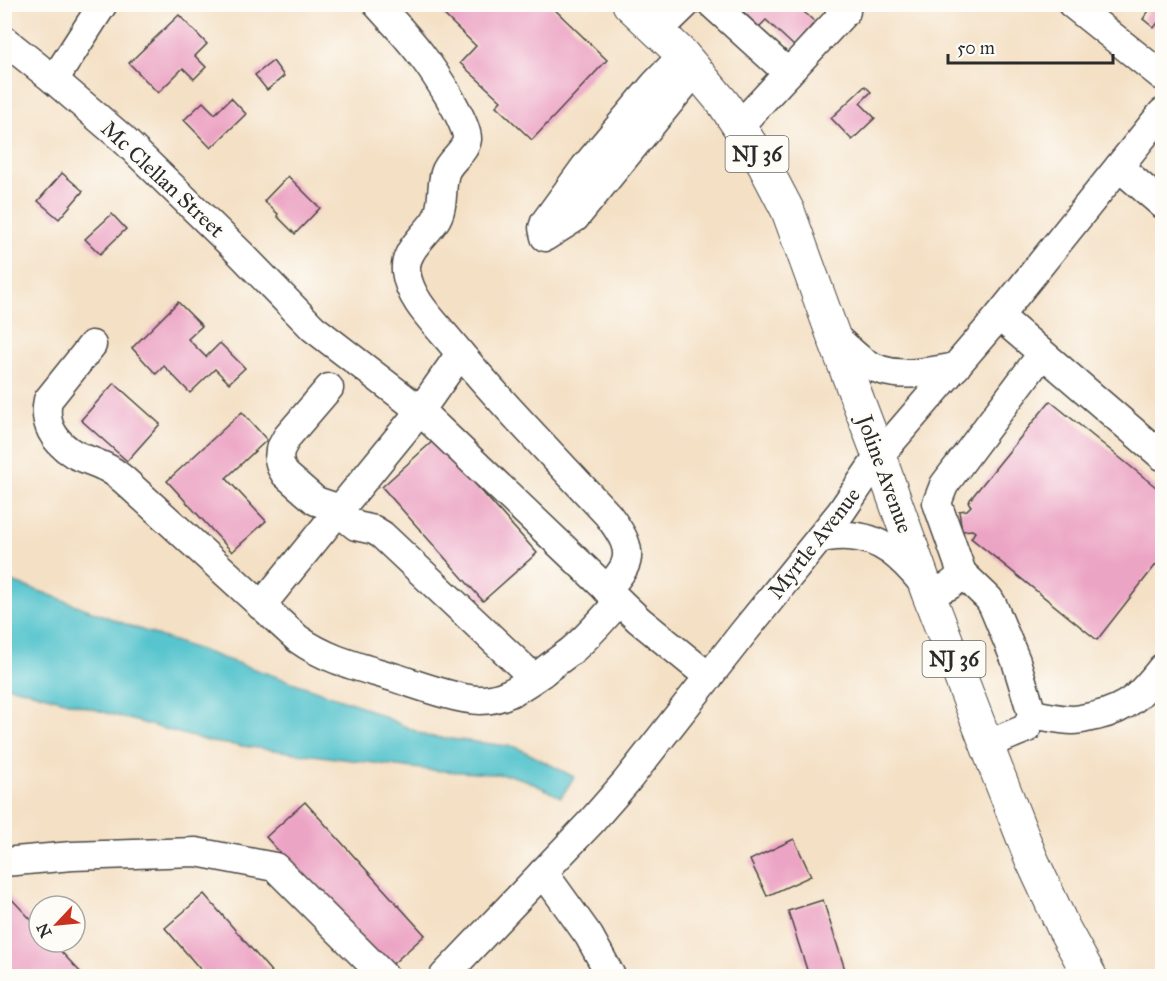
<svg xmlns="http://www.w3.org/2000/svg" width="1167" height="981" viewBox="0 0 1167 981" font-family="'IM FELL Great Primer',serif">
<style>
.water{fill:#58c5ce;stroke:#42787c;stroke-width:1.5}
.building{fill:#eca4c4}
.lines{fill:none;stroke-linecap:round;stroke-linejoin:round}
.minor-casing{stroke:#494642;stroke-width:31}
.major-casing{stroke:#494642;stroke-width:35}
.minor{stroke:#fff;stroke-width:28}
.major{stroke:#fff;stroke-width:33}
.labels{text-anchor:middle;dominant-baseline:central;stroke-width:4.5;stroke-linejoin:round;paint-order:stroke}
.shield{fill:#fdfcf7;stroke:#6a6a68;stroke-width:1.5}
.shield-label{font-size:21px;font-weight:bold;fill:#2b2b2b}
.street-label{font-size:22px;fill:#2b2b2b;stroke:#fdfcf7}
</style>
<rect width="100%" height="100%" fill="#fdfcf7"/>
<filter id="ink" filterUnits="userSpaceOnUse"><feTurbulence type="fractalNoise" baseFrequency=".0167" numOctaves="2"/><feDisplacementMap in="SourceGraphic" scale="12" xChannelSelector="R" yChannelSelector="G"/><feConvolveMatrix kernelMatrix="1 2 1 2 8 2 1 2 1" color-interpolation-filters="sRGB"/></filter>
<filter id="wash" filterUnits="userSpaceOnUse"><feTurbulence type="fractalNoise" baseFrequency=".008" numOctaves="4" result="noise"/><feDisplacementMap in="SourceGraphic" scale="24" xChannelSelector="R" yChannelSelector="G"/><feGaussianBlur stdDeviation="1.35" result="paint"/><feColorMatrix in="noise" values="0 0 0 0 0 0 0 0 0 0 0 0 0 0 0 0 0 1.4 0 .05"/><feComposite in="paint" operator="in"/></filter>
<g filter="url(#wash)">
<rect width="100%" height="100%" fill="#f4e0c5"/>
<path class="water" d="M 5,580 L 42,592 L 133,627 L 358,705 L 426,736 L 516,747 L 574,777 L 561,797 L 526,780 L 509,775 L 429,770 L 211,742 L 25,690 L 5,686 Z"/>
<g id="blocks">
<g class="building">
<path d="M 433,4 L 549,4 L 607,60 L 532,140 L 496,106 L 501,101 L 460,63 L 476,46 Z"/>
<path d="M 735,4 L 795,4 L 815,22 L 794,46 L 766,20 L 759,27 Z"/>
<path d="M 1145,4 L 1162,4 L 1162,17 L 1154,28 L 1143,19 L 1150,9 Z"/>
<path d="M 179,15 L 207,44 L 195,56 L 206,67 L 194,79 L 183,68 L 158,93 L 129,63 Z"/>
<path d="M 273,61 L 284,76 L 267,90 L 255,75 Z"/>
<path d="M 865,86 L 871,92 L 860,103 L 875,118 L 852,140 L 831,118 Z"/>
<path d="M 231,98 L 246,114 L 211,148 L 184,120 L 203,102 L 215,114 Z"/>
<path d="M 62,173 L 83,191 L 59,219 L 38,201 Z"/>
<path d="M 288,176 L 320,208 L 295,234 L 277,216 L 278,214 L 264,201 Z"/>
<path d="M 112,214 L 126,229 L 100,254 L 85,239 Z"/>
<path d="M 178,302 L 202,326 L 188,339 L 206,357 L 220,343 L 245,368 L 229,383 L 215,369 L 190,393 L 164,366 L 156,374 L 132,348 Z"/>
<path d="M 114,383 L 160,424 L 127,461 L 81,420 Z"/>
<path d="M 1050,401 L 1162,492 L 1162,557 L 1097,640 L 971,538 L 975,532 L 972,530 L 962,531 L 959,511 L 967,510 L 971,506 L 968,502 Z"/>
<path d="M 242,412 L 267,440 L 226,478 L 266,521 L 232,552 L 167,481 Z"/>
<path d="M 435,439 L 537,553 L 483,601 L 382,487 Z"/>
<path d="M 305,802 L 425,935 L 386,970 L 266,837 Z"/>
<path d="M 794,839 L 811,876 L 767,896 L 750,860 Z"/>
<path d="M 4,891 L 39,928 L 39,942 L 52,942 L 84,976 L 12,976 L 4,968 Z"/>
<path d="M 204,894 L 275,976 L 206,976 L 165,928 Z"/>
<path d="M 823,900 L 847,976 L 809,976 L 788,911 Z"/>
</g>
</g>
</g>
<g filter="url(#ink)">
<use href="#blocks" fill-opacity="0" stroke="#494642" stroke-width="1.5"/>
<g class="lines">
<defs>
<g id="minor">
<path d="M 377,4 C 392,21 409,38 422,56 C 433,70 468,123 467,139 C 465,153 449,160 445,173 C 440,189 445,207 435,221 C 425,236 404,251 406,271 C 409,298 432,320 449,340 C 472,368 496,395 521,422 C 550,453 579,484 608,515 C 618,529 634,548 624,567 C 620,575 613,582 607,590"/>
<path d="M 712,4 L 788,73"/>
<path d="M 1072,4 L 1162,76"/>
<path d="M 658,31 L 686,4"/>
<path d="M 4,40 L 54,80 L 123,139 L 241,254 L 313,328 L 417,408 L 639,620 L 709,677"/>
<path d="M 683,55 L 655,84 L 585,167 L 545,222 L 543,228 L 545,237 L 575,218 L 696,70"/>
<path d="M 54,80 L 103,4"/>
<path d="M 739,126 L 846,11 L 838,4"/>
<path d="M 1119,167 L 1162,204"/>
<path d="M 999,316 L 1162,456"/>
<path d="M 833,335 C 842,343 851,352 861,360 C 890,381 924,373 956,367"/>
<path d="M 92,345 L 48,400 C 43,423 54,442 74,454 C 84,459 95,462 105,467 C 112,470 118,475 124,480 L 298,639 C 329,661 360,667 396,678 C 418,685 458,700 480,700 C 505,700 522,686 542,673 C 551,665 562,658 571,651 C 589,636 604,618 619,601"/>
<path d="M 329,388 L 287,437 L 280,450 L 279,459 L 281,467 L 285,474 L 316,501 L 331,506 L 356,526 L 374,530 L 382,535 L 534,678"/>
<path d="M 820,538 C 829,537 839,535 848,536 C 882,537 903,559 923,583"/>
<path d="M 962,573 L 989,599 L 993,606 L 1016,661 L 1032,714 L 1027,728 L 986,745"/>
<path d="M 928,593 C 945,588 952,587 962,573 L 937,503 L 944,485 L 1042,354"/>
<path d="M 261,606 L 420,411 L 460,354"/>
<path d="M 1032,714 C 1045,716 1060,720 1073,720 C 1081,720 1089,717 1096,716 C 1130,708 1142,693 1162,668"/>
<path d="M 4,862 L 72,856 L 196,852 L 275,867 L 384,976"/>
<path d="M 543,872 L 589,936 L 611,976"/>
<path d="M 444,976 L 591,822 L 626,782 L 743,633 L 841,512 L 879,456 L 999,316 L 1162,113"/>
</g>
<path id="major" d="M 629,4 L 683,55 L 724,104 L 763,163 L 788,211 L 833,335 L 879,456 L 928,593 L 998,774 L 1031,858 L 1064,929 L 1090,976"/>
</defs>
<use href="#minor" class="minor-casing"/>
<use href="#major" class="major-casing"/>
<use href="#minor" class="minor"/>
<use href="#major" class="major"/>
</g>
</g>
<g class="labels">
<g class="shield">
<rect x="725.5" y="136" width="63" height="36" rx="4.5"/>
<rect x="922.5" y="641" width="63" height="36" rx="4.5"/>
</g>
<g class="shield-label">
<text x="757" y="154">NJ 36</text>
<text x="954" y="659">NJ 36</text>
</g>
<g class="street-label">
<text transform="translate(163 179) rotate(43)">Mc Clellan Street</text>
<text transform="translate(885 474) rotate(70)">Joline Avenue</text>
<text transform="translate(814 543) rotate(-52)">Myrtle Avenue</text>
</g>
</g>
<rect width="1167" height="981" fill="none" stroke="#fdfcf7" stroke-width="24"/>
<g transform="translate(57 924) rotate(244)"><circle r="28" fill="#fdfcf7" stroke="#a9a8a5" stroke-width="1.5"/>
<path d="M0-4.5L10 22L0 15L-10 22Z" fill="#c8321e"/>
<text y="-9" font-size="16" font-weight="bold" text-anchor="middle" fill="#2b2b2b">N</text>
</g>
<path d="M948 54v9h165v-9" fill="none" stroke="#2b2b2b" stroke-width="3"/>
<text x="957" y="54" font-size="18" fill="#2b2b2b" stroke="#fdfcf7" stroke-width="4.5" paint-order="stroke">50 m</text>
</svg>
